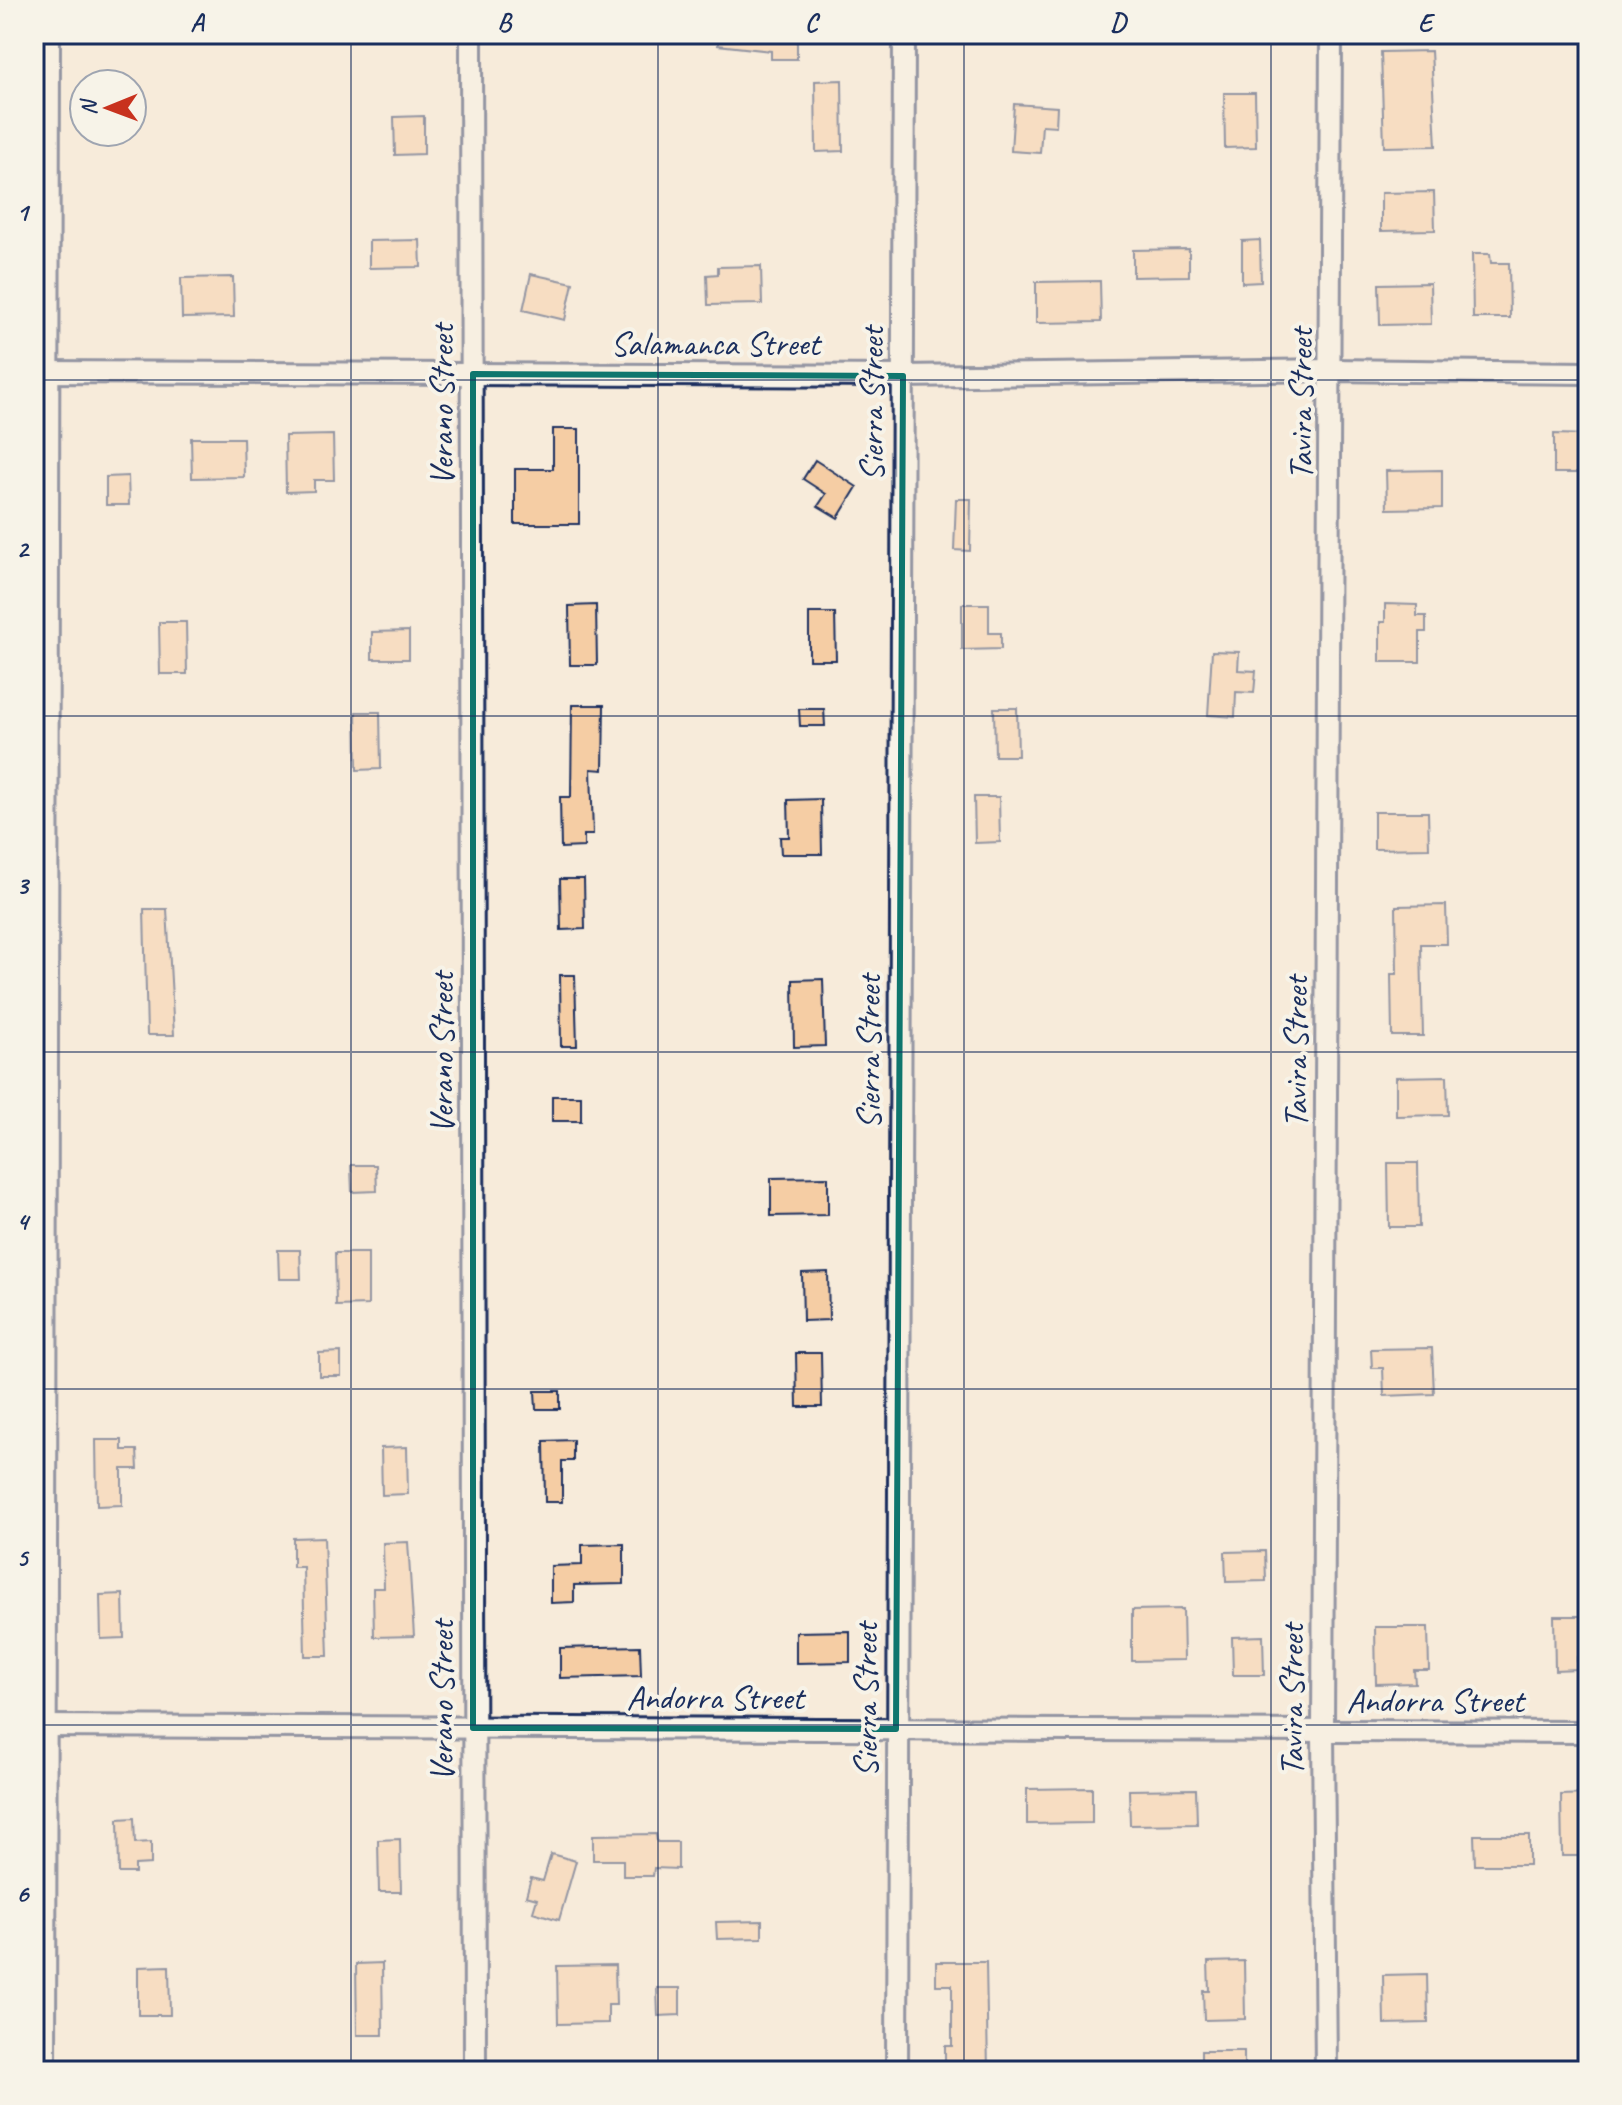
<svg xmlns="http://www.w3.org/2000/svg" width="1622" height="2105" viewBox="0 0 1622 2105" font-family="Caveat,sans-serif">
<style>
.building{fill:#f5cda4;stroke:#1b2f5e;stroke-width:2}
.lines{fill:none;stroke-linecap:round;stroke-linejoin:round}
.minor-casing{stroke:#1b2f5e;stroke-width:26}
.minor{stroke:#f7f3e8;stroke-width:20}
.marked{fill:none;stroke:#0f766e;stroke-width:6;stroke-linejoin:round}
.grid{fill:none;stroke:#1b2f5e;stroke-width:2;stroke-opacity:0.55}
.labels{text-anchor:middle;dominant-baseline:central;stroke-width:8;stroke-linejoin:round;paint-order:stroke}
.street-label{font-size:34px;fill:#1b2f5e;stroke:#f7f3e8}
.neatline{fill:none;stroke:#1b2f5e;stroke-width:3}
.grid-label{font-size:26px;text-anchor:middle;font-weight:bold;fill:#1b2f5e}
</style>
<rect width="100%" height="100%" fill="#f7ebda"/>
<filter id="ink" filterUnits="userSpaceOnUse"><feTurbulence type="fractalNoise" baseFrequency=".0125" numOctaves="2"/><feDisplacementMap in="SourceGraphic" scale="16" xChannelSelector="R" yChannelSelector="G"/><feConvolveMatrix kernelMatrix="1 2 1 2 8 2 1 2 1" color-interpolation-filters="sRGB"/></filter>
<g filter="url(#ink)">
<g class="building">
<path d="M 718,34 L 797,34 L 797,59 L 771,59 L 771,51 L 718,45 Z"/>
<path d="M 1431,51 L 1436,146 L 1384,147 L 1381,52 Z"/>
<path d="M 842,80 L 843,151 L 816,152 L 815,81 Z"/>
<path d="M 1224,93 L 1255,93 L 1256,147 L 1225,148 Z"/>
<path d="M 1014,104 L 1057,107 L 1056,126 L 1042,125 L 1040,153 L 1011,151 Z"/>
<path d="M 424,116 L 424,154 L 395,155 L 394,117 Z"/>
<path d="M 1434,192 L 1435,230 L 1381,231 L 1381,193 Z"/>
<path d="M 420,240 L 421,267 L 369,268 L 369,241 Z"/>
<path d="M 1260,240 L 1261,282 L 1242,283 L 1242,241 Z"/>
<path d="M 1189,249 L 1189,276 L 1133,277 L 1133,250 Z"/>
<path d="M 1472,254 L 1490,254 L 1491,263 L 1509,263 L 1510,318 L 1473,318 Z"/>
<path d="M 761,266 L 762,304 L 708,305 L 707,275 L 718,274 L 718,267 Z"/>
<path d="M 531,274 L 573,283 L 565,320 L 523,310 Z"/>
<path d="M 233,277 L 234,317 L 182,318 L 181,278 Z"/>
<path d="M 1100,281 L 1101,322 L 1036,323 L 1036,282 Z"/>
<path d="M 1430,283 L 1431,324 L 1380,325 L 1379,284 Z"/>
<path d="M 553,429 L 579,429 L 579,524 L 515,524 L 515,469 L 553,469 Z"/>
<path d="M 1554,434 L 1588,435 L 1588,473 L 1554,473 Z"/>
<path d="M 333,435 L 334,480 L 314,480 L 314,491 L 286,492 L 285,436 Z"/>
<path d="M 191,438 L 243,438 L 244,477 L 192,478 Z"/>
<path d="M 815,460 L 857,487 L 838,518 L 818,506 L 826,494 L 803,479 Z"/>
<path d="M 1442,470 L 1442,508 L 1387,509 L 1386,471 Z"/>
<path d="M 128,476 L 129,505 L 106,505 L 106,477 Z"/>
<path d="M 956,499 L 971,499 L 970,551 L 954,550 Z"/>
<path d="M 962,604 L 989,604 L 989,633 L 1001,633 L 1001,649 L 962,650 Z"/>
<path d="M 1385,604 L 1417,605 L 1417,616 L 1426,616 L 1426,632 L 1420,632 L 1420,662 L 1380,662 L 1380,622 L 1385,622 Z"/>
<path d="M 596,605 L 597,665 L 570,665 L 569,606 Z"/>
<path d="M 809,613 L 835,613 L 836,660 L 809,660 Z"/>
<path d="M 159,622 L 186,622 L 187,674 L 160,674 Z"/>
<path d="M 409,631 L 409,659 L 372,659 L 372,632 Z"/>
<path d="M 1212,651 L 1239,652 L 1238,670 L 1256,671 L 1254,693 L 1236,692 L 1235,717 L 1208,715 Z"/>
<path d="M 572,705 L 604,705 L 603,770 L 591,769 L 593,835 L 584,835 L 584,847 L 561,848 L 560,797 L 571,797 Z"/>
<path d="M 994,708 L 1017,708 L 1018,756 L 995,756 Z"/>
<path d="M 799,709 L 824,709 L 825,726 L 800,726 Z"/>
<path d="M 356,712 L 380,712 L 381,769 L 357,770 Z"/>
<path d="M 974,797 L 999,797 L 1000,842 L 975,843 Z"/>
<path d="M 821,799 L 822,854 L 781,854 L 780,837 L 789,837 L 788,800 Z"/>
<path d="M 1374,812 L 1428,812 L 1429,848 L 1374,849 Z"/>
<path d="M 560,879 L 584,879 L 585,929 L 561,930 Z"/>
<path d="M 1446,905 L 1447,944 L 1421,944 L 1423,1036 L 1392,1036 L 1391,974 L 1397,974 L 1396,906 Z"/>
<path d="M 144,909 L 167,909 L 174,1035 L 147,1035 Z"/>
<path d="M 560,975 L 575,975 L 577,1046 L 561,1046 Z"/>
<path d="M 823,979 L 825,1046 L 794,1047 L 793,980 Z"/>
<path d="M 1447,1076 L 1448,1115 L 1396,1116 L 1396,1077 Z"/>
<rect x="552" y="1096" width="29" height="25"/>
<path d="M 1388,1163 L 1418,1163 L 1419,1227 L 1389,1227 Z"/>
<path d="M 351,1165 L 376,1165 L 377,1191 L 352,1192 Z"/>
<path d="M 828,1177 L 828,1215 L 771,1216 L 771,1178 Z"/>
<path d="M 278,1250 L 300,1250 L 301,1279 L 279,1279 Z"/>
<path d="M 335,1253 L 368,1253 L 368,1305 L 336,1306 Z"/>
<path d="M 828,1272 L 829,1320 L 803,1321 L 802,1273 Z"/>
<path d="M 1432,1348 L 1434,1394 L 1384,1396 L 1383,1368 L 1372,1368 L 1371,1349 Z"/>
<path d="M 341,1352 L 341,1376 L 319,1376 L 319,1353 Z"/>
<path d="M 796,1353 L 821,1353 L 822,1407 L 797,1407 Z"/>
<path d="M 535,1391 L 560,1391 L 560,1409 L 536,1409 Z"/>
<path d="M 96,1440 L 122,1440 L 122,1450 L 137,1450 L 138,1469 L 122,1469 L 122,1505 L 97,1506 Z"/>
<path d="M 573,1440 L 573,1461 L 562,1461 L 562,1502 L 545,1502 L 544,1441 Z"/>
<path d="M 407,1447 L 408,1494 L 382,1495 L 381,1448 Z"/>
<path d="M 324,1537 L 328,1656 L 305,1656 L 303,1567 L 293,1567 L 293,1538 Z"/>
<path d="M 408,1542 L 414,1636 L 374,1637 L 373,1588 L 384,1588 L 383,1543 Z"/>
<path d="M 624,1544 L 624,1584 L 574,1585 L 574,1602 L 551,1603 L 551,1566 L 582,1565 L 582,1545 Z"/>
<path d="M 1265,1551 L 1266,1581 L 1226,1582 L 1225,1552 Z"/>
<path d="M 123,1594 L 124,1638 L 101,1639 L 100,1595 Z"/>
<path d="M 1183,1609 L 1184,1660 L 1132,1661 L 1132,1610 Z"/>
<path d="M 1554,1616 L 1588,1616 L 1588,1657 L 1577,1657 L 1577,1669 L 1555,1670 Z"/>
<path d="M 1375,1627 L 1428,1627 L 1429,1670 L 1414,1670 L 1415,1683 L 1376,1684 Z"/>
<path d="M 850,1631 L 850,1662 L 796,1663 L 796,1632 Z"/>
<path d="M 1263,1636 L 1264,1675 L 1233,1675 L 1232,1637 Z"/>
<path d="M 640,1646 L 641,1676 L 560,1678 L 560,1648 Z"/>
<path d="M 1092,1788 L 1092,1823 L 1027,1824 L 1027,1789 Z"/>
<path d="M 1196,1789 L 1197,1824 L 1130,1825 L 1129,1790 Z"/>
<path d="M 1588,1794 L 1586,1856 L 1562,1856 L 1561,1795 Z"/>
<path d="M 134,1818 L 135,1843 L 151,1842 L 151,1864 L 135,1865 L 135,1873 L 119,1873 L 118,1819 Z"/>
<path d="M 656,1834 L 657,1842 L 678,1842 L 678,1869 L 654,1868 L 653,1876 L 623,1876 L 623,1860 L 593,1860 L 593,1835 Z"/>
<path d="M 1474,1835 L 1529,1835 L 1529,1865 L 1475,1865 Z"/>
<path d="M 400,1839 L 401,1892 L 379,1892 L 378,1840 Z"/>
<path d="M 551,1854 L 576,1861 L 559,1920 L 533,1912 L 537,1899 L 526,1896 L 531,1878 L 543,1881 Z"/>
<path d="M 762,1921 L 762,1938 L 717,1939 L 716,1922 Z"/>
<path d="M 1244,1961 L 1245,2019 L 1204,2020 L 1203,1991 L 1209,1991 L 1208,1962 Z"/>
<path d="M 936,1962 L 986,1962 L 988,2071 L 945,2071 L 945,2046 L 952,2046 L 952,1985 L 936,1985 Z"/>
<path d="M 382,1963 L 383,2035 L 357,2035 L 356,1964 Z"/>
<path d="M 615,1965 L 616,2005 L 608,2005 L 608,2023 L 558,2024 L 557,1966 Z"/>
<path d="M 169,1966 L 170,2015 L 138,2015 L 138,1967 Z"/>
<path d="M 1427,1974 L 1428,2023 L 1384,2024 L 1383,1975 Z"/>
<path d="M 657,1988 L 680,1988 L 680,2015 L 658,2016 Z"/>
<rect x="1201" y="2051" width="43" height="20"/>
</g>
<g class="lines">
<defs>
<g id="minor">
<path d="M 471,34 L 475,2071"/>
<path d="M 34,372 L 903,376 L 1332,370 L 1588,373"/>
<path d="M 34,1726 L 1588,1732"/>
<path d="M 45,2071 L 49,34"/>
<path d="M 897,2071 L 904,34"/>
<path d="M 1326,2071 L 1323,1732 L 1331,34"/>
</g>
</defs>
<use href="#minor" class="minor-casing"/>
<use href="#minor" class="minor"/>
</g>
</g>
<path d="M0 0H1622V2105H0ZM 473,374 L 903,376 L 896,1729 L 473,1728 Z" fill="#f7ebda" fill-opacity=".55" fill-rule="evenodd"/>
<path class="marked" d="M 473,374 L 903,376 L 896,1729 L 473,1728 Z"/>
<path class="grid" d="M 351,34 L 351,2071M 658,34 L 658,2071M 964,34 L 964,2071M 1271,34 L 1271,2071M 34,380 L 1588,380M 34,716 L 1588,716M 34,1052 L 1588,1052M 34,1389 L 1588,1389M 34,1725 L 1588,1725"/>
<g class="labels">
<g class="street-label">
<text x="715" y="343">Salamanca Street</text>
<text transform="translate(871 404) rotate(-90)">Sierra Street</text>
<text transform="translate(1300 404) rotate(-90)">Tavira Street</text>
<text transform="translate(441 405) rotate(-90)">Verano Street</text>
<text transform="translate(868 1052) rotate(-90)">Sierra Street</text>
<text transform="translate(1295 1052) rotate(-90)">Tavira Street</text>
<text transform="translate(441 1053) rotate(-90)">Verano Street</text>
<text x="715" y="1697">Andorra Street</text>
<text transform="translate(865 1700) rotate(-90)">Sierra Street</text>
<text transform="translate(1291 1700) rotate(-90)">Tavira Street</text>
<text x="1435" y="1700">Andorra Street</text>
<text transform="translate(441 1701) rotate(-90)">Verano Street</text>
</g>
</g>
<rect width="1622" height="2105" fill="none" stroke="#f7f3e8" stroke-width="88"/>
<g transform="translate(108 108) rotate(269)"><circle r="38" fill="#f7f3e8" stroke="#9fa5b1" stroke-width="2"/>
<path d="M0-6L14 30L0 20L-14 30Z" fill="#c8321e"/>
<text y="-12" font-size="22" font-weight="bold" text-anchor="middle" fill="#1b2f5e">N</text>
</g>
<rect x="44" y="44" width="1534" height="2017" class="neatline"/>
<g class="grid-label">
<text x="197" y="31">A</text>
<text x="504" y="31">B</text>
<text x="811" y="31">C</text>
<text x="1118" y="31">D</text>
<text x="1425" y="31">E</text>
<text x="22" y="221">1</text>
<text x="22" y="557">2</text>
<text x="22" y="894">3</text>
<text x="22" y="1230">4</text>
<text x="22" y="1566">5</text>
<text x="22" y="1902">6</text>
</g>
</svg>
